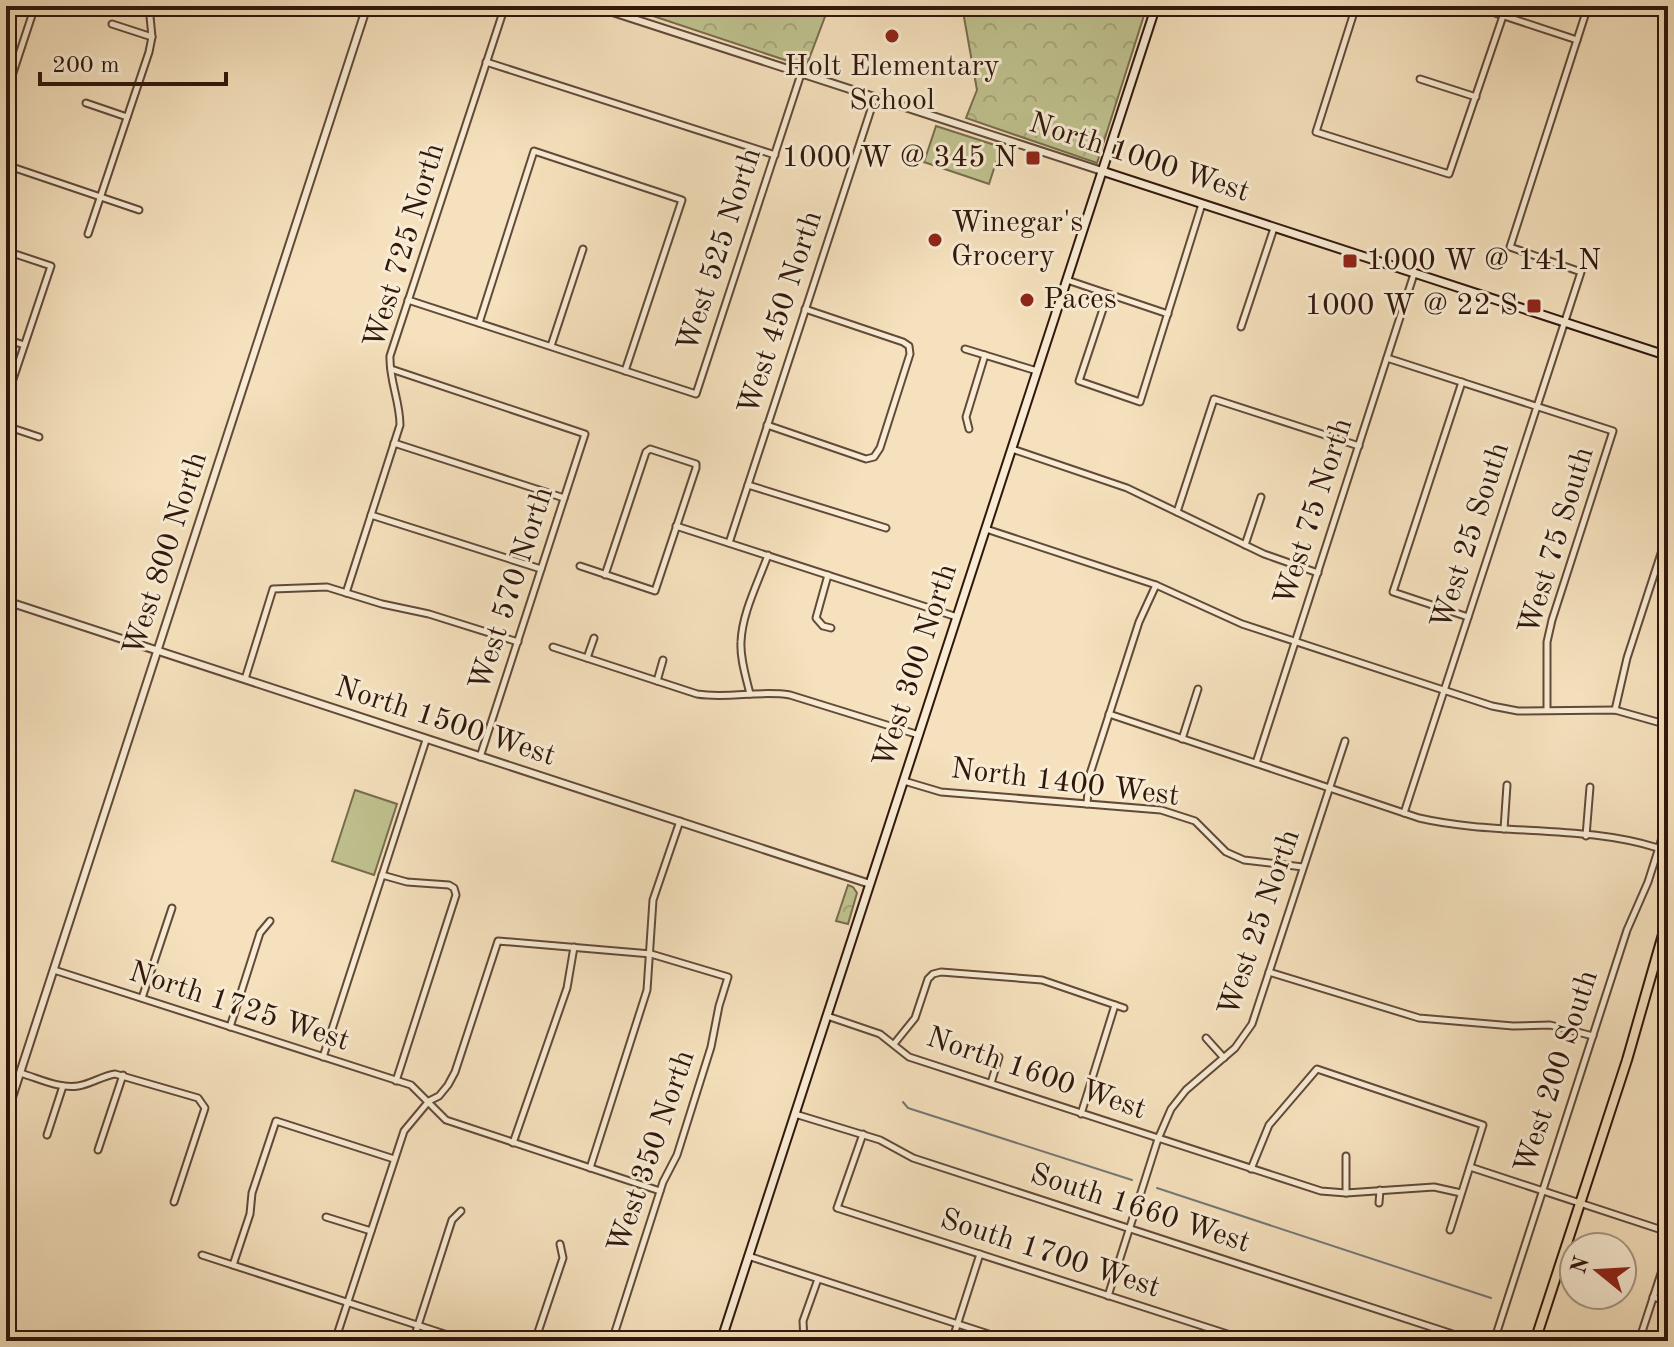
<svg xmlns="http://www.w3.org/2000/svg" width="1674" height="1347" viewBox="0 0 1674 1347" font-family="'Old Standard TT',serif">
<style>
.green{fill:#bfc28f;stroke:#786c4e;stroke-width:2}
.forest{fill:url(#forest-crowns);stroke:#786c4e;stroke-width:2}
.lines{fill:none;stroke-linecap:round;stroke-linejoin:round}
.stream{stroke:#757877;stroke-width:2}
.minor-casing{stroke:#624938;stroke-width:9}
.tertiary-casing{stroke:#624938;stroke-width:10}
.secondary-casing{stroke:#31160c;stroke-width:11}
.primary-casing{stroke:#31160c;stroke-width:12}
.minor{stroke:#f8ecd4;stroke-width:5}
.tertiary{stroke:#f8ecd4;stroke-width:6}
.secondary{stroke:#f8ecd4;stroke-width:7}
.primary{stroke:#f5e1bd;stroke-width:8}
.poi-dot{fill:#8f2418;stroke:#f8ecd4;stroke-width:3}
.labels{text-anchor:middle;dominant-baseline:central;stroke-width:6;stroke-linejoin:round;paint-order:stroke}
.poi-label{font-size:30px;fill:#31160c;stroke:#f8ecd4;text-anchor:start}
.street-label{font-size:30px;fill:#31160c;stroke:#f8ecd4}
</style>
<defs>
<pattern id="forest-crowns" width="20" height="18" patternUnits="userSpaceOnUse" patternTransform="scale(2)"><rect width="20" height="18" fill="#bfc28f"/><path d="M2 6a3 3 0 1 1 6 0M12 15a3 3 0 1 1 6 0" fill="none" stroke="#a5a67a"/></pattern>
</defs>
<rect width="100%" height="100%" fill="#f5e1bd"/>
<filter id="stains"><feTurbulence type="fractalNoise" baseFrequency=".0025" numOctaves="4"/><feColorMatrix values="0 0 0 0 .2 0 0 0 0 .09 0 0 0 0 .02 0 0 0 .5 -.17"/></filter>
<radialGradient id="worn" r=".72"><stop offset=".6" stop-color="#630" stop-opacity="0"/><stop offset="1" stop-color="#630" stop-opacity=".3"/></radialGradient>
<g class="green">
<path d="M 936,126 L 1001,147 L 989,184 L 924,162 Z"/>
<path d="M 355,790 L 397,804 L 374,875 L 332,861 Z"/>
</g>
<g class="forest">
<path d="M 623,6 L 829,6 L 806,67 Z"/>
<path d="M 962,6 L 1147,6 L 1097,163 L 966,118 L 977,90 Z"/>
<path d="M 848,885 L 853,887 L 857,893 L 848,924 L 836,921 Z"/>
</g>
<g class="lines">
<g class="stream">
<path d="M 903,1102 L 908,1108 L 1132,1180"/>
<path d="M 1157,1188 L 1491,1298"/>
</g>
<defs>
<g id="minor">
<path d="M 1356,6 L 1316,132 L 1449,174 L 1503,16"/>
<path d="M 1474,6 L 1577,40"/>
<path d="M 112,24 L 152,37"/>
<path d="M 486,62 L 775,155"/>
<path d="M 1420,79 L 1476,97"/>
<path d="M 6,94 L 35,6"/>
<path d="M 86,103 L 127,117"/>
<path d="M 6,165 L 139,210"/>
<path d="M 88,234 L 149,52 L 152,37 L 149,6"/>
<path d="M 6,251 L 51,266 L 6,400"/>
<path d="M 1067,280 L 1168,314"/>
<path d="M 1108,294 L 1079,381 L 1140,402 L 1202,204"/>
<path d="M 408,300 L 696,394 L 801,74"/>
<path d="M 479,323 L 534,151 L 682,200 L 625,371"/>
<path d="M 1241,327 L 1274,228"/>
<path d="M 6,339 L 24,345"/>
<path d="M 551,346 L 583,249"/>
<path d="M 965,349 L 1037,371"/>
<path d="M 1387,358 L 1613,431 L 1552,620 L 1547,642 L 1547,710"/>
<path d="M 391,369 L 585,434 L 480,757"/>
<path d="M 1462,382 L 1393,592 L 1468,617"/>
<path d="M 767,425 L 866,459 L 874,457 L 880,448 L 910,354 L 909,346 L 903,342 L 805,309"/>
<path d="M 6,426 L 39,437"/>
<path d="M 969,429 L 966,417 L 985,355"/>
<path d="M 394,443 L 564,498"/>
<path d="M 1012,449 L 1127,488 L 1264,554 L 1318,573"/>
<path d="M 748,485 L 886,528"/>
<path d="M 1177,512 L 1214,399 L 1359,446"/>
<path d="M 371,515 L 541,569"/>
<path d="M 676,526 L 957,617"/>
<path d="M 986,529 L 1156,585 L 1242,624 L 1492,706 L 1518,711 L 1615,710 L 1668,725"/>
<path d="M 729,543 L 875,97"/>
<path d="M 1245,545 L 1261,497"/>
<path d="M 580,566 L 655,591 L 696,468 L 696,464 L 650,449 L 646,452 L 605,575"/>
<path d="M 828,575 L 816,618 L 823,626 L 831,628"/>
<path d="M 346,593 L 400,425 C 400,401 389,380 390,356 L 505,6"/>
<path d="M 553,647 L 697,694 C 728,699 758,690 790,695 L 919,735"/>
<path d="M 587,658 L 594,638"/>
<path d="M 245,679 L 273,589 L 327,587 L 382,604 L 429,614 L 518,642"/>
<path d="M 657,681 L 663,660"/>
<path d="M 750,694 C 746,677 740,659 741,642 C 742,613 758,583 768,555"/>
<path d="M 1615,710 L 1627,658 L 1668,532"/>
<path d="M 1109,714 L 1419,818 C 1497,836 1582,824 1658,848"/>
<path d="M 1182,739 L 1198,689"/>
<path d="M 1256,763 L 1414,274"/>
<path d="M 904,781 L 941,792 L 1161,810 L 1195,821 L 1226,852 L 1244,860 L 1303,867"/>
<path d="M 1087,804 L 1089,777 L 1139,622 L 1156,585"/>
<path d="M 1404,813 L 1581,272 L 1510,247 L 1588,6"/>
<path d="M 1504,829 L 1507,785"/>
<path d="M 1586,836 L 1590,787"/>
<path d="M 382,875 L 407,882 L 449,885 L 454,888 L 456,895 L 396,1081"/>
<path d="M 54,970 L 411,1085 L 446,1120 L 660,1191"/>
<path d="M 1269,972 L 1419,1018 L 1513,1026 L 1550,1025 L 1593,1036"/>
<path d="M 142,998 L 172,908"/>
<path d="M 827,1016 L 880,1034 L 909,1057 L 1321,1191 L 1346,1193 L 1434,1187 L 1461,1193"/>
<path d="M 230,1027 L 260,933 L 270,921"/>
<path d="M 1206,1038 L 1224,1058"/>
<path d="M 894,1044 L 915,1018 L 928,979 L 933,974 L 941,972 L 1042,980 L 1124,1008"/>
<path d="M 323,1057 L 426,740"/>
<path d="M 20,1073 C 38,1078 59,1089 78,1086 C 91,1084 102,1076 115,1074 L 198,1098 L 205,1108 L 174,1202"/>
<path d="M 991,1083 L 999,1057"/>
<path d="M 795,1114 L 880,1140 L 913,1158 L 1474,1341"/>
<path d="M 1081,1114 L 1115,1005"/>
<path d="M 863,1134 L 837,1208 L 1249,1341"/>
<path d="M 47,1135 L 63,1086"/>
<path d="M 513,1143 L 567,988 L 574,947"/>
<path d="M 98,1150 L 123,1075"/>
<path d="M 1470,1167 L 1668,1232"/>
<path d="M 590,1168 L 647,990 L 653,900 L 680,821"/>
<path d="M 1251,1169 L 1269,1125 L 1317,1069 L 1483,1125 L 1450,1230"/>
<path d="M 1346,1193 L 1346,1156"/>
<path d="M 1379,1203 L 1380,1190"/>
<path d="M 326,1217 L 371,1231"/>
<path d="M 202,1255 L 466,1341"/>
<path d="M 748,1256 L 1010,1341"/>
<path d="M 233,1265 L 250,1214 L 252,1193 L 276,1121 L 394,1159"/>
<path d="M 1108,1296 L 1158,1139 L 1171,1109 L 1186,1090 L 1235,1048 L 1252,1024 L 1345,741"/>
<path d="M 1653,1297 L 1668,1302"/>
<path d="M 335,1341 L 404,1131 L 429,1101 L 439,1096 L 448,1085 L 455,1072 L 498,941 L 651,954 L 728,977 L 719,1006 L 711,1047 L 677,1155 L 663,1182 L 612,1341"/>
<path d="M 413,1341 L 452,1220 L 461,1211"/>
<path d="M 535,1341 L 563,1258 L 560,1244"/>
<path d="M 804,1341 L 803,1321 L 818,1279"/>
<path d="M 952,1341 L 980,1254"/>
<path d="M 1494,1341 L 1627,930 L 1648,882 L 1668,819"/>
<path d="M 1639,1341 L 1668,1252"/>
</g>
<g id="tertiary">
<path d="M 594,6 L 1102,171"/>
<path d="M 6,601 L 870,884"/>
<path d="M 6,1116 L 367,6"/>
</g>
<g id="secondary">
<path d="M 1102,171 L 1668,356"/>
<path d="M 721,1341 L 1156,6"/>
</g>
<path id="primary" d="M 1535,1341 L 1627,1060 L 1668,917"/>
</defs>
<use href="#minor" class="minor-casing"/>
<use href="#tertiary" class="tertiary-casing"/>
<use href="#secondary" class="secondary-casing"/>
<use href="#primary" class="primary-casing"/>
<use href="#minor" class="minor"/>
<use href="#tertiary" class="tertiary"/>
<use href="#secondary" class="secondary"/>
<use href="#primary" class="primary"/>
</g>
<g class="poi-dot">
<circle cx="892" cy="36" r="8"/>
<rect x="1025" y="150" width="16" height="16" rx="4"/>
<circle cx="935" cy="240" r="8"/>
<rect x="1342" y="253" width="16" height="16" rx="4"/>
<circle cx="1027" cy="300" r="8"/>
<rect x="1526" y="298" width="16" height="16" rx="4"/>
</g>
<g class="labels">
<g class="poi-label">
<text x="892" y="67" text-anchor="middle">Holt Elementary<tspan x="892" dy="34">School</tspan></text>
<text x="1017" y="158" text-anchor="end">1000 W @ 345 N</text>
<text x="951" y="223">Winegar's<tspan x="951" dy="34">Grocery</tspan></text>
<text x="1366" y="261">1000 W @ 141 N</text>
<text x="1043" y="300">Paces</text>
<text x="1518" y="306" text-anchor="end">1000 W @ 22 S</text>
</g>
<g class="street-label">
<text transform="translate(1139 158) rotate(18)">North 1000 West</text>
<text transform="translate(405 246) rotate(-73)">West 725 North</text>
<text transform="translate(720 250) rotate(-72)">West 525 North</text>
<text transform="translate(781 313) rotate(-72)">West 450 North</text>
<text transform="translate(1314 512) rotate(-72)">West 75 North</text>
<text transform="translate(1471 536) rotate(-72)">West 25 South</text>
<text transform="translate(1557 541) rotate(-73)">West 75 South</text>
<text transform="translate(166 554) rotate(-72)">West 800 North</text>
<text transform="translate(512 589) rotate(-72)">West 570 North</text>
<text transform="translate(916 666) rotate(-72)">West 300 North</text>
<text transform="translate(445 722) rotate(18)">North 1500 West</text>
<text transform="translate(1065 783) rotate(7)">North 1400 West</text>
<text transform="translate(1260 923) rotate(-71)">West 25 North</text>
<text transform="translate(239 1007) rotate(18)">North 1725 West</text>
<text transform="translate(1557 1072) rotate(-72)">West 200 South</text>
<text transform="translate(1036 1074) rotate(19)">North 1600 West</text>
<text transform="translate(652 1152) rotate(-71)">West 350 North</text>
<text transform="translate(1140 1209) rotate(18)">South 1660 West</text>
<text transform="translate(1050 1254) rotate(18)">South 1700 West</text>
</g>
</g>
<rect width="1674" height="1347" fill="none" stroke="#f5e1bd" stroke-width="32"/>
<rect x="8" y="8" width="1658" height="1331" fill="none" stroke="#31160c" stroke-width="4"/>
<rect x="16" y="16" width="1642" height="1315" fill="none" stroke="#31160c" stroke-width="2"/>
<g transform="translate(1598 1271) rotate(288)"><circle r="38" fill="#f8ecd4" stroke="#a89684" stroke-width="2"/>
<path d="M0-6L14 30L0 20L-14 30Z" fill="#8f2418"/>
<text y="-12" font-size="22" font-weight="bold" text-anchor="middle" fill="#31160c">N</text>
</g>
<path d="M40 72v12h186v-12" fill="none" stroke="#31160c" stroke-width="4"/>
<text x="52" y="72" font-size="24" fill="#31160c" stroke="#f8ecd4" stroke-width="6" paint-order="stroke">200 m</text>
<rect width="100%" height="100%" filter="url(#stains)"/>
<rect width="100%" height="100%" fill="url(#worn)"/>
</svg>
